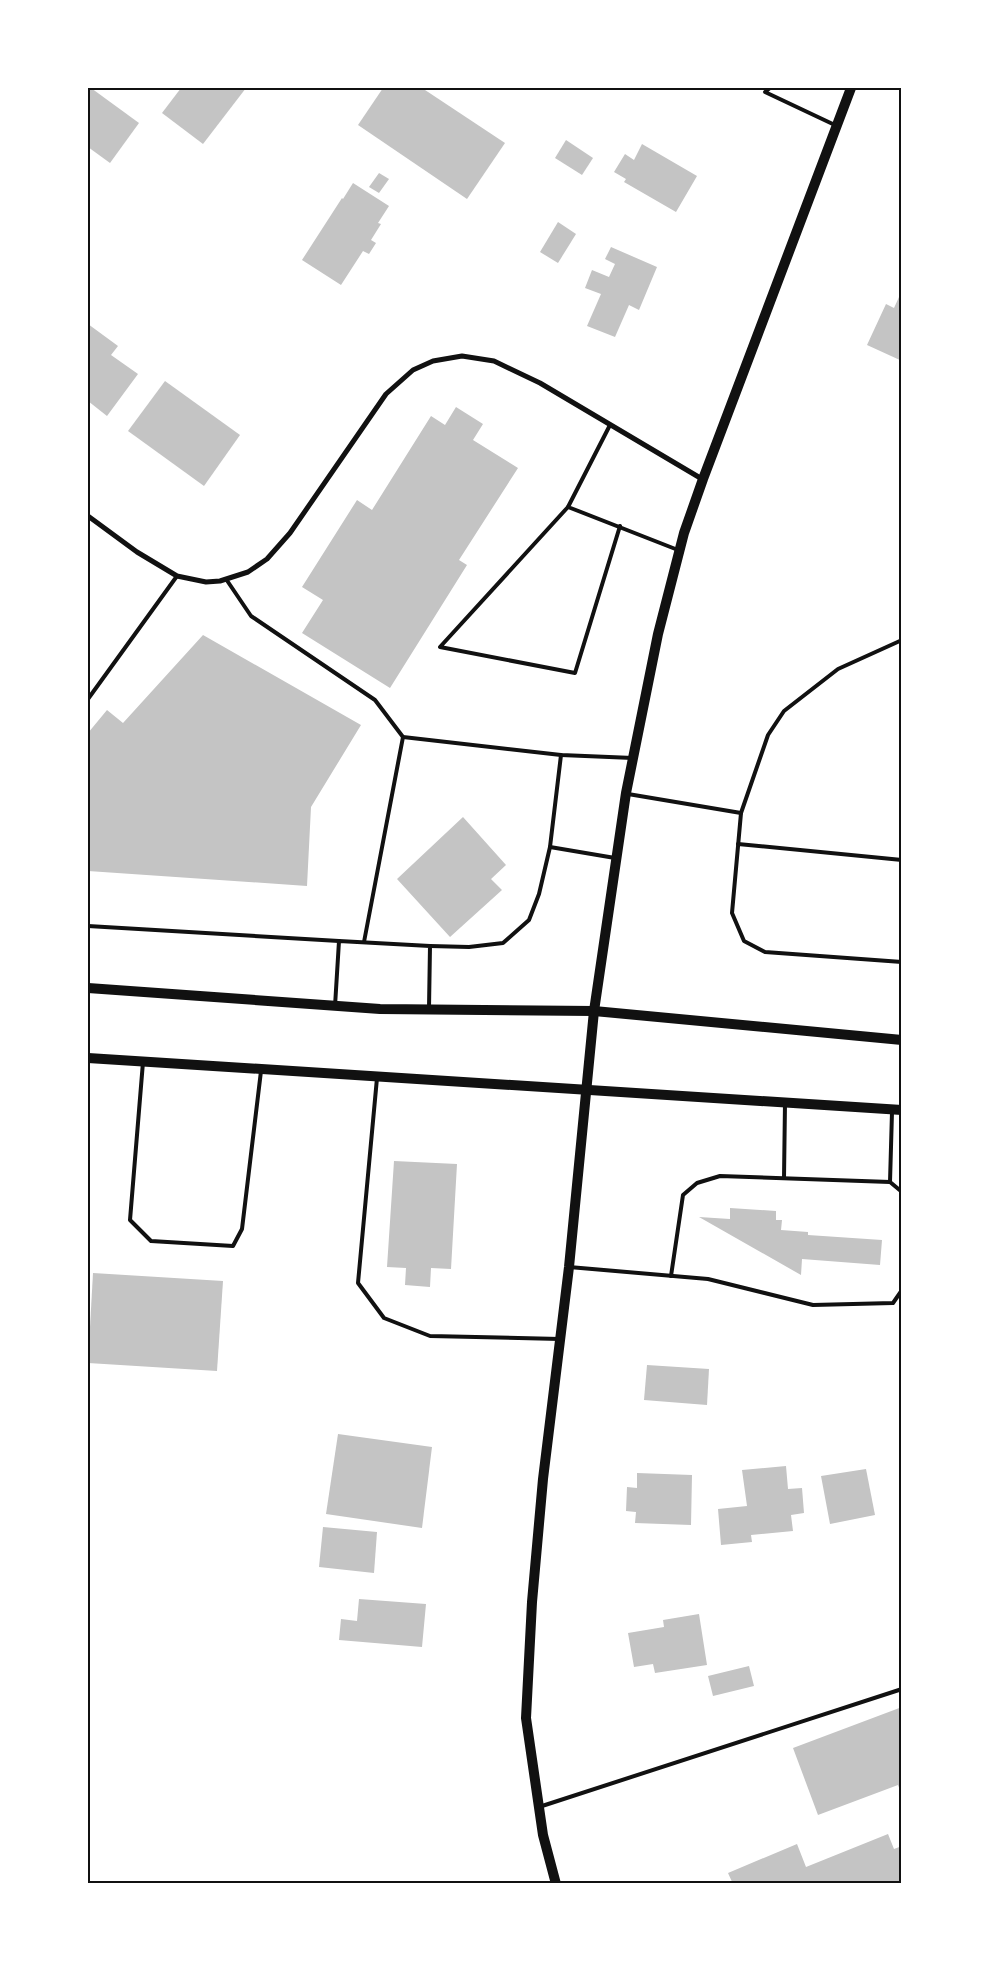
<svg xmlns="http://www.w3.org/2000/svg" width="989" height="1971" viewBox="0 0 989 1971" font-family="Inter,sans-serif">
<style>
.building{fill:#c4c4c4}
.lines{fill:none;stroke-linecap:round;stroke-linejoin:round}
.service{stroke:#111;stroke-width:4}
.minor{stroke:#111;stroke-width:5}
.secondary{stroke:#111;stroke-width:10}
.neatline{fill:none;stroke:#111;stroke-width:2}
</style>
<rect width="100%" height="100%" fill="#fff"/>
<g class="building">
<path d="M 88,88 L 91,88 L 139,123 L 110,163 L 88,147 Z"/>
<path d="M 181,88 L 246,88 L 203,144 L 162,113 Z"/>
<path d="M 383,88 L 422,88 L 505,143 L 467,199 L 358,125 Z"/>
<path d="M 566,140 L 593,158 L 582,175 L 555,158 Z"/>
<path d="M 642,144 L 697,176 L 676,212 L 624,182 L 626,179 L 614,172 L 625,154 L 634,160 Z"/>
<path d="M 379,173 L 389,179 L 379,193 L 369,187 Z"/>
<path d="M 353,183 L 389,206 L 378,223 L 381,224 L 371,240 L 376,243 L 369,254 L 363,251 L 341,285 L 302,260 L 342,198 L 343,199 Z"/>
<path d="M 558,222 L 576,234 L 558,263 L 540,252 Z"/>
<path d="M 611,247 L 657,267 L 639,310 L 629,305 L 615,337 L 587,326 L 601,294 L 585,288 L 592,270 L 609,277 L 615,264 L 605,259 Z"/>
<path d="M 899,297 L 902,299 L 902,361 L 867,345 L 886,304 L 894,308 Z"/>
<path d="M 88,324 L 118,346 L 111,355 L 138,374 L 107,416 L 88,401 Z"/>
<path d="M 165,381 L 240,435 L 204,486 L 128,431 Z"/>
<path d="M 456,407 L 483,424 L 473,440 L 518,468 L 459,560 L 467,565 L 390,688 L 302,633 L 323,600 L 302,587 L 357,500 L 372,510 L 431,416 L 445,425 Z"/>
<path d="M 203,635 L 361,725 L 311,807 L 307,886 L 88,871 L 88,733 L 107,710 L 123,723 Z"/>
<path d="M 463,817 L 506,865 L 491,879 L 502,890 L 450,937 L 397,879 Z"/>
<path d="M 394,1161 L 457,1164 L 451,1269 L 431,1268 L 430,1287 L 405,1285 L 406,1268 L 387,1267 Z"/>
<path d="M 730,1208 L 776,1211 L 776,1220 L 782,1220 L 781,1230 L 808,1232 L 808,1235 L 882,1240 L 880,1265 L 802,1259 L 801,1275 L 699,1217 L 730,1219 Z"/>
<path d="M 93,1273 L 223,1281 L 217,1371 L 88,1363 Z"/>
<path d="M 647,1365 L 709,1369 L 707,1405 L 644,1400 Z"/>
<path d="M 338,1434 L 432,1447 L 422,1528 L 326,1514 Z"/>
<path d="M 786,1466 L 788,1489 L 802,1488 L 804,1513 L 791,1515 L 793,1531 L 751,1535 L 752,1542 L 721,1545 L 718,1509 L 747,1506 L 742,1470 Z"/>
<path d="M 866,1469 L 875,1515 L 830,1524 L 821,1476 Z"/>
<path d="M 637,1473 L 692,1475 L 691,1525 L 635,1523 L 636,1512 L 626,1511 L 627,1487 L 637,1488 Z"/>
<path d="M 323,1527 L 377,1532 L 374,1573 L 319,1567 Z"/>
<path d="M 359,1599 L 426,1604 L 422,1647 L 339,1640 L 341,1619 L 357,1621 Z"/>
<path d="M 699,1614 L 707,1665 L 655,1673 L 653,1664 L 634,1667 L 628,1633 L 664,1627 L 663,1620 Z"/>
<path d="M 749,1666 L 754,1686 L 713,1696 L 708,1676 Z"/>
<path d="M 902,1707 L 902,1795 L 898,1785 L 818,1815 L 793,1748 Z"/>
<path d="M 888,1834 L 894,1849 L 902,1846 L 902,1884 L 733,1884 L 728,1873 L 797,1844 L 806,1867 Z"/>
</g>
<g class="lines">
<g class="service">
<path d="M 770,88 L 765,92 L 837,126"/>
<path d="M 610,425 L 568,507 L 678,550"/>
<path d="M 568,507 L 440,647 L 575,673 L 620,526"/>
<path d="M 226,579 L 251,616 L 375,700 L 403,737 L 561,755 L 633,758"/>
<path d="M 88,699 L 177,576"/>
<path d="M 628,794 L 741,813 L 768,735 L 784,711 L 838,669 L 902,640"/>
<path d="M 741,813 L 732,913 L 744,941 L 765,952 L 902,962"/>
<path d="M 738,844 L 902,860"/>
<path d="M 550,847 L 615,858"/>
<path d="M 88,926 L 339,941"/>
<path d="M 364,942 L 403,737"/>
<path d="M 430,946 L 469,947 L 503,943 L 529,920 L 539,894 L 550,847 L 561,755"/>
<path d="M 335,1006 L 339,941 L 430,946 L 429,1008"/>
<path d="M 143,1062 L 130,1220 L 151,1241 L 233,1246 L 242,1229 L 261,1071"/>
<path d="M 377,1078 L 358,1283 L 384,1318 L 430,1336 L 560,1339"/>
<path d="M 892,1112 L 890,1182 L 902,1192"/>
<path d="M 784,1178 L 785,1103"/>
<path d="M 569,1267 L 708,1279 L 813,1305 L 893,1303 L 902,1290"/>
<path d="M 671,1276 L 683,1195 L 697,1183 L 720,1176 L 890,1182"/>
<path d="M 539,1807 L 902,1689"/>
</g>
<path class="minor" d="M 88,516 L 137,552 L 177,576 L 206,582 L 220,581 L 248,572 L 267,559 L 290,533 L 386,394 L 413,370 L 433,361 L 462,356 L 494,361 L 540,383 L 702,479"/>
<g class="secondary">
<path d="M 88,988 L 380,1009 L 594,1011 L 902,1040"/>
<path d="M 88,1058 L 902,1110"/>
<path d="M 556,1884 L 543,1835 L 526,1718 L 532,1602 L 543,1479 L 569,1267 L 594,1011 L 626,793 L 658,634 L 684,533 L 703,479 L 851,88"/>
</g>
</g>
<rect width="989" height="1971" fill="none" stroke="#ffffff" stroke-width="178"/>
<rect x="89" y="89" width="811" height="1793" class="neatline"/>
</svg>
